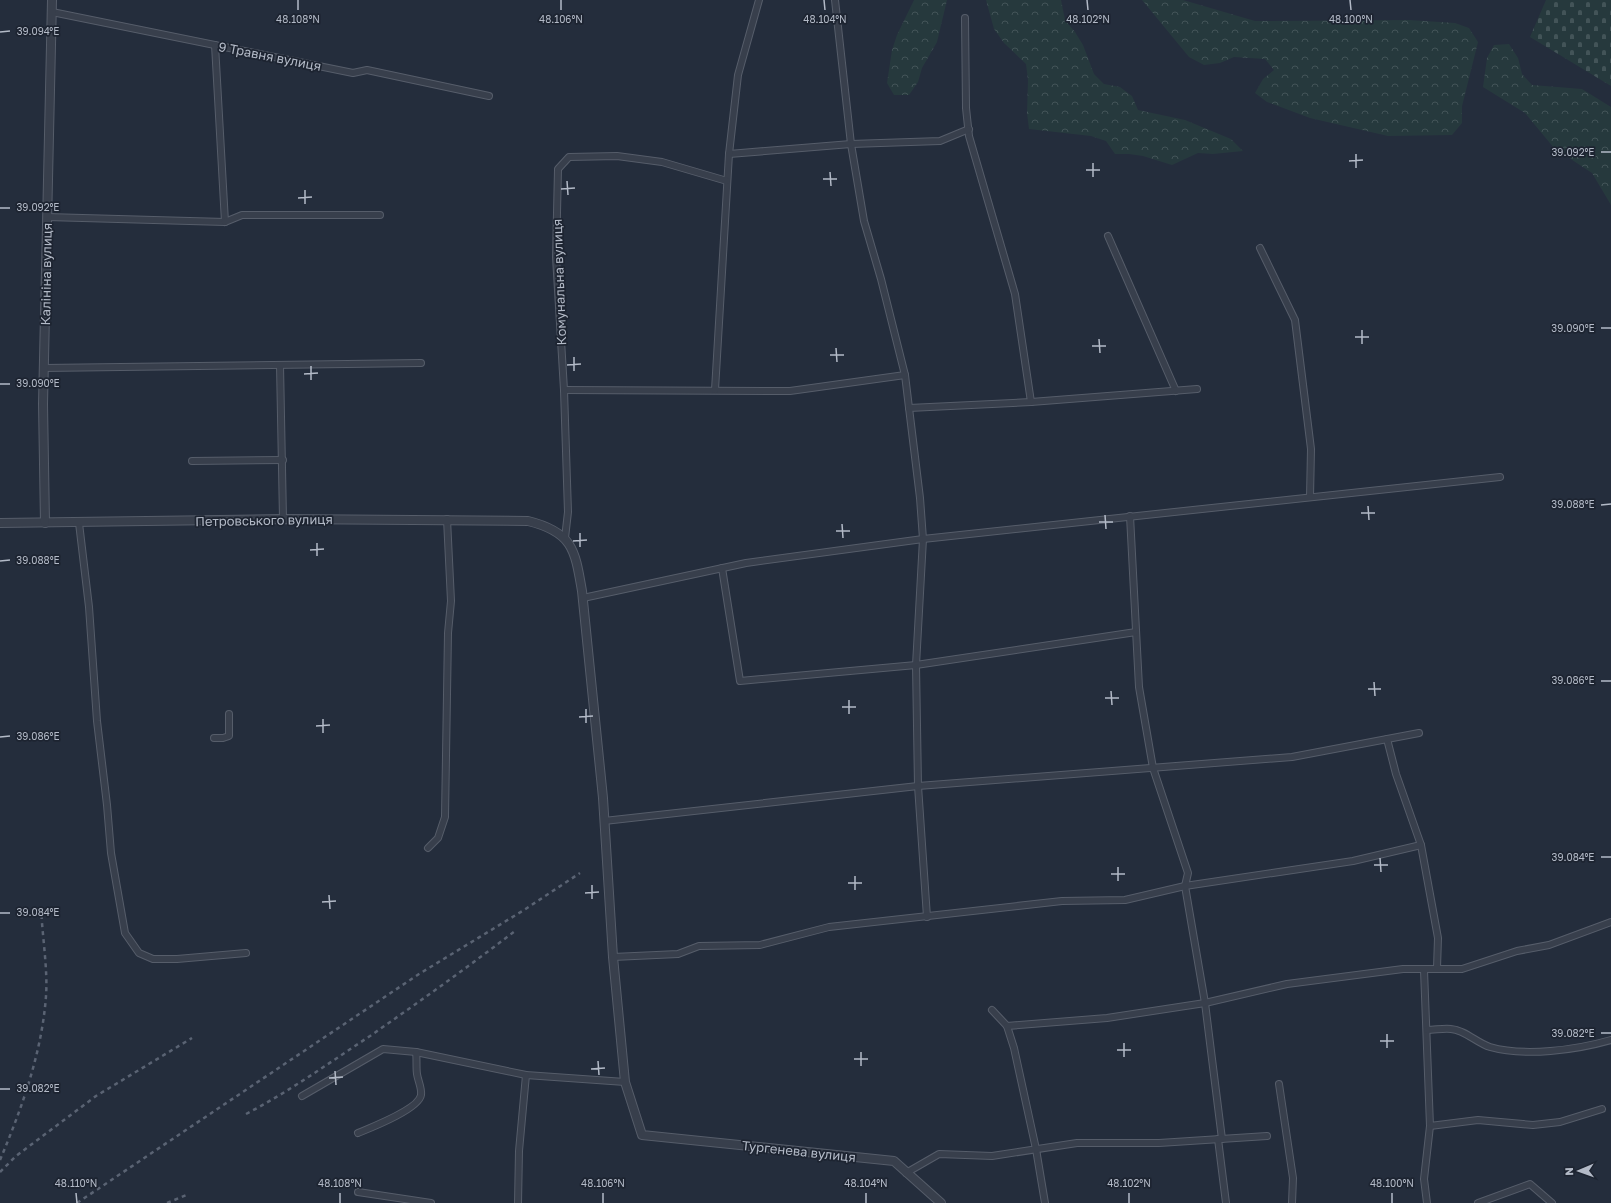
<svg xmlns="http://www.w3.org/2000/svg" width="1611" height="1203" viewBox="0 0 1611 1203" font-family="'Golos Text',sans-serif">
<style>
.forest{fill:url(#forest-crowns)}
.cemetery{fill:url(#cemetery-stones)}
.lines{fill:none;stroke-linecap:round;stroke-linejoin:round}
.minor-casing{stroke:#565d6a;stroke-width:8}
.tertiary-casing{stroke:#565d6a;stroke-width:10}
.minor{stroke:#383f4c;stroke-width:6}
.tertiary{stroke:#383f4c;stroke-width:8}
.rail{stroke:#5a6373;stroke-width:2.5;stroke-dasharray:4 4;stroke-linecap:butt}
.ticks{fill:none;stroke:#b3bac7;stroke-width:1.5}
.labels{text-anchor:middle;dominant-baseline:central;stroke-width:3.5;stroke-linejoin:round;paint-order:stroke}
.street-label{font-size:13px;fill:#b3bac7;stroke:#1d2431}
.ticks-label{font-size:10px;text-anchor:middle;fill:#b3bac7;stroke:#1d2431;stroke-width:3.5;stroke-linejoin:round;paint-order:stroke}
</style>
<defs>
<pattern id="forest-crowns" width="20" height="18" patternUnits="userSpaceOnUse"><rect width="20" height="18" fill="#26393d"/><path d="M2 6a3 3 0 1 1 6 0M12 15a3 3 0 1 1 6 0" fill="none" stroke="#435458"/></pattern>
<pattern id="cemetery-stones" width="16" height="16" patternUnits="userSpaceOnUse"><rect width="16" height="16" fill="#26393d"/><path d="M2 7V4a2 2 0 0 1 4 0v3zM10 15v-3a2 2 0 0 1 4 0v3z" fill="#435458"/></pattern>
</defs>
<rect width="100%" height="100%" fill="#242d3c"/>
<g class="forest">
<path d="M 914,0 L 947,0 L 937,42 L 922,68 L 918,82 L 909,95 L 894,95 L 887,83 L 892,50 L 897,35 Z"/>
<path d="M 986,0 L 1061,0 L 1065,20 L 1075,32 L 1083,45 L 1094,74 L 1104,84 L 1120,87 L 1132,96 L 1138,110 L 1185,120 L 1231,139 L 1243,151 L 1213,154 L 1198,153 L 1172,165 L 1143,156 L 1129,154 L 1115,154 L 1106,141 L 1091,136 L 1029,129 L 1027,113 L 1028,80 L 1026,64 L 1004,43 L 994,29 Z"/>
<path d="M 1142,0 L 1183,0 L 1255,21 L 1409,20 L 1455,23 L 1469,28 L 1478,42 L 1462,106 L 1462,123 L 1452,135 L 1388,136 L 1310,118 L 1267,102 L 1255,93 L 1263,79 L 1274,70 L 1265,59 L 1234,57 L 1220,63 L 1204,65 L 1189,57 Z"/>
<path d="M 1509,44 L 1518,58 L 1522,74 L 1532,85 L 1582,89 L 1611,107 L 1611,205 L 1592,173 L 1554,148 L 1525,113 L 1483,87 L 1487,58 L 1494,45 Z"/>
</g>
<path class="cemetery" d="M 1546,0 L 1611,0 L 1611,86 L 1530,37 Z"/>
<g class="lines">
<defs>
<g id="minor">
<path d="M 835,0 L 851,144 L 864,221 L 881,279 L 905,375 L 920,498 L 923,539 L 916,665 L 918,786 L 927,917"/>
<path d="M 52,12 L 353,73 L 367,70 L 489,96"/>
<path d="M 965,18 L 966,108 L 969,136 L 1015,294 L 1031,402"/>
<path d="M 729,154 L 851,144 L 940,141 L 969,129"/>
<path d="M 47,217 L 225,222 L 215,45"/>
<path d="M 225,222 L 242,215 L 380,215"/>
<path d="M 1108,236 L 1176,391"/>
<path d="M 1260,248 L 1295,320 L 1311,449 L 1310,497"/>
<path d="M 280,365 L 283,519"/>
<path d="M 44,368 L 421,363"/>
<path d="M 564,390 L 790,391 L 905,375"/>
<path d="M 715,390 L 729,154 L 738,75 L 759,0"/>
<path d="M 909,408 L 1031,402 L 1197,389"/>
<path d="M 192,461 L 283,460"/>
<path d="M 1130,516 L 1139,687 L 1153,768 L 1188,873 L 1185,886 L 1205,1003 L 1222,1139"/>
<path d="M 79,523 L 89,607 L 97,721 L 107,805 L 111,853 L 125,933 L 139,953 L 153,959 L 177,959 L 246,953"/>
<path d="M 565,538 L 568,512 L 564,390 L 556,257 L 558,169 L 569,157 L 617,156 L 662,162 L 727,181"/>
<path d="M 722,568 L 740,681 L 916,665 L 1136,632"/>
<path d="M 583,598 L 746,563 L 923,539 L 1500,477"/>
<path d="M 214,738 L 223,738 L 229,736 L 229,714"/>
<path d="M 1387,739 L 1396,774 L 1421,845 L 1438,938 L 1437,968"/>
<path d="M 604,821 L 918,786 L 1292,757 L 1419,733"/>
<path d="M 428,848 L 438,838 L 445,817 L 448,633 L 451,601 L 447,519"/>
<path d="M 613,957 L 678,954 L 699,946 L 760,945 L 829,927 L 1062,901 L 1125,900 L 1185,886 L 1353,861 L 1421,845"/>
<path d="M 1424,970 L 1430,1126 L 1424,1179 L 1427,1203"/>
<path d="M 992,1010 L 1007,1026 L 1014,1048 L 1036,1149 L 1045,1203"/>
<path d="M 1007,1026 L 1107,1018 L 1205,1003 L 1287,984 L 1403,969 L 1462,969 L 1517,951 L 1549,945 L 1611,922"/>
<path d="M 1427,1030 C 1435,1030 1444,1028 1451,1029 C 1465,1030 1477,1043 1490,1047 C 1525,1057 1576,1050 1611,1040"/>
<path d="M 1279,1084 L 1293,1178 L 1292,1203"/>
<path d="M 302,1096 L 383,1049 L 416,1052 L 526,1075 L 625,1082"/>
<path d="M 1430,1126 L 1478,1120 L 1533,1125 L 1560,1122 L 1602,1109"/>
<path d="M 358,1133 C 370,1128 419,1109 421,1095 C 422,1088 418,1081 417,1074 C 416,1067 417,1059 416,1052"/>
<path d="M 1218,1139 L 1226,1203"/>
<path d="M 906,1173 L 939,1154 L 992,1156 L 1077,1143 L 1159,1143 L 1267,1136"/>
<path d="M 358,1192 L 431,1203"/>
<path d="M 518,1203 L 519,1151 L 526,1075"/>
<path d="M 1478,1203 L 1530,1184 L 1552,1203"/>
</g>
<g id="tertiary">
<path d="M 0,523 L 283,519 L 528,521 C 573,532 575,550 582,591 L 603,798 L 613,957 L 625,1082 L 642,1135 L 894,1161 L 941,1203"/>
<path d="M 45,523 L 43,404 L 52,0"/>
</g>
</defs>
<use href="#minor" class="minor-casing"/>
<use href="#tertiary" class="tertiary-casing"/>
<use href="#minor" class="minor"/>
<use href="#tertiary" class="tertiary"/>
<g class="rail">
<path d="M 246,1114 C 290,1091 329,1063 370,1036 C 419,1002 468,967 515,931"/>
<path d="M 0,1160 C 22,1108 42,1052 46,996 C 48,970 42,934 41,907"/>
<path d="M 0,1172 L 16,1156 L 96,1096 L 192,1038"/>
<path d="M 77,1203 L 419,974 L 524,910 L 580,873"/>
<path d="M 167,1203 L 189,1194"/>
</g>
</g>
<path class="ticks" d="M 298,0 L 298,10M 561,0 L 561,10M 824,0 L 825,10M 1087,0 L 1088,10M 1350,0 L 1351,10M 0,32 L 10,31M 1601,152 L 1611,152M 1356,154 L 1356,168M 1349,161 L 1363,160M 1093,163 L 1093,177M 1086,170 L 1100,170M 830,172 L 831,186M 823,179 L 837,179M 567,181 L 568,195M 561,189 L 575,188M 305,190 L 305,204M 298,198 L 312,197M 0,208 L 10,208M 1601,328 L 1611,328M 1362,330 L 1362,344M 1355,337 L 1369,337M 1099,339 L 1100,353M 1092,346 L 1106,346M 836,348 L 837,362M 830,355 L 844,355M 574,357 L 574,371M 567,365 L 581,364M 311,366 L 311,380M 304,374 L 318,373M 0,384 L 10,384M 1601,505 L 1611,504M 1368,506 L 1369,520M 1361,513 L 1375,513M 1105,515 L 1106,529M 1099,522 L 1113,522M 842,524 L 843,538M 836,531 L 850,531M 580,533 L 580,547M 573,541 L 587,540M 317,543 L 317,556M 310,550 L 324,549M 0,561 L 10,560M 1601,681 L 1611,681M 1374,682 L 1375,696M 1368,689 L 1381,689M 1111,691 L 1112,705M 1105,698 L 1119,698M 849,700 L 849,714M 842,707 L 856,707M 586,709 L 586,723M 579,717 L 593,716M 323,719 L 323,733M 316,726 L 330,725M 0,737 L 10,736M 1601,857 L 1611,857M 1380,858 L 1381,872M 1374,865 L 1388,865M 1118,867 L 1118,881M 1111,874 L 1125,874M 855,876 L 855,890M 848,883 L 862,883M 592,885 L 592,899M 585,893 L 599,892M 329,895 L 330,909M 322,902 L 336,901M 0,913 L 10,913M 1601,1033 L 1611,1033M 1387,1034 L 1387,1048M 1380,1041 L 1394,1041M 1124,1043 L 1124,1057M 1117,1050 L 1131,1050M 861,1052 L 861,1066M 854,1059 L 868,1059M 598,1061 L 599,1075M 591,1069 L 605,1068M 335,1071 L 336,1085M 329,1078 L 343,1077M 0,1089 L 10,1089M 76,1193 L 77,1203M 340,1193 L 340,1203M 603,1193 L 603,1203M 866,1193 L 866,1203M 1129,1193 L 1129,1203M 1392,1193 L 1392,1203"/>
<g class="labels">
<g class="street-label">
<text transform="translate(270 56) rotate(11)">9 Травня вулиця</text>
<text transform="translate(46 274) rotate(-89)">Калініна вулиця</text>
<text transform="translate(559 282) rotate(-92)">Комунальна вулиця</text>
<text transform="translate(264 520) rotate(-1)">Петровського вулиця</text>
<text transform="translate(799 1151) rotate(6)">Тургенева вулиця</text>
</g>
</g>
<g class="ticks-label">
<text x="298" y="23">48.108°N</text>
<text x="561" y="23">48.106°N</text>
<text x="825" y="23">48.104°N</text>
<text x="1088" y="23">48.102°N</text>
<text x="1351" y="23">48.100°N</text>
<text x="38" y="35">39.094°E</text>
<text x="1573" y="156">39.092°E</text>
<text x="38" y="211">39.092°E</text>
<text x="1573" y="332">39.090°E</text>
<text x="38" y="387">39.090°E</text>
<text x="1573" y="508">39.088°E</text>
<text x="38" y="564">39.088°E</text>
<text x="1573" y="684">39.086°E</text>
<text x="38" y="740">39.086°E</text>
<text x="1573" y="861">39.084°E</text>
<text x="38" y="916">39.084°E</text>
<text x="1573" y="1037">39.082°E</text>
<text x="38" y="1092">39.082°E</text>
<text x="76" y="1187">48.110°N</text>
<text x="340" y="1187">48.108°N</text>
<text x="603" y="1187">48.106°N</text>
<text x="866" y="1187">48.104°N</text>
<text x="1129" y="1187">48.102°N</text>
<text x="1392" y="1187">48.100°N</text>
</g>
<g transform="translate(1579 1171) rotate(268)" stroke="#1d2431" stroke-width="3" paint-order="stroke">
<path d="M0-3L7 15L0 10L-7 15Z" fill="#b3bac7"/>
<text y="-6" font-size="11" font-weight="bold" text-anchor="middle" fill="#b3bac7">N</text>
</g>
</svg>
